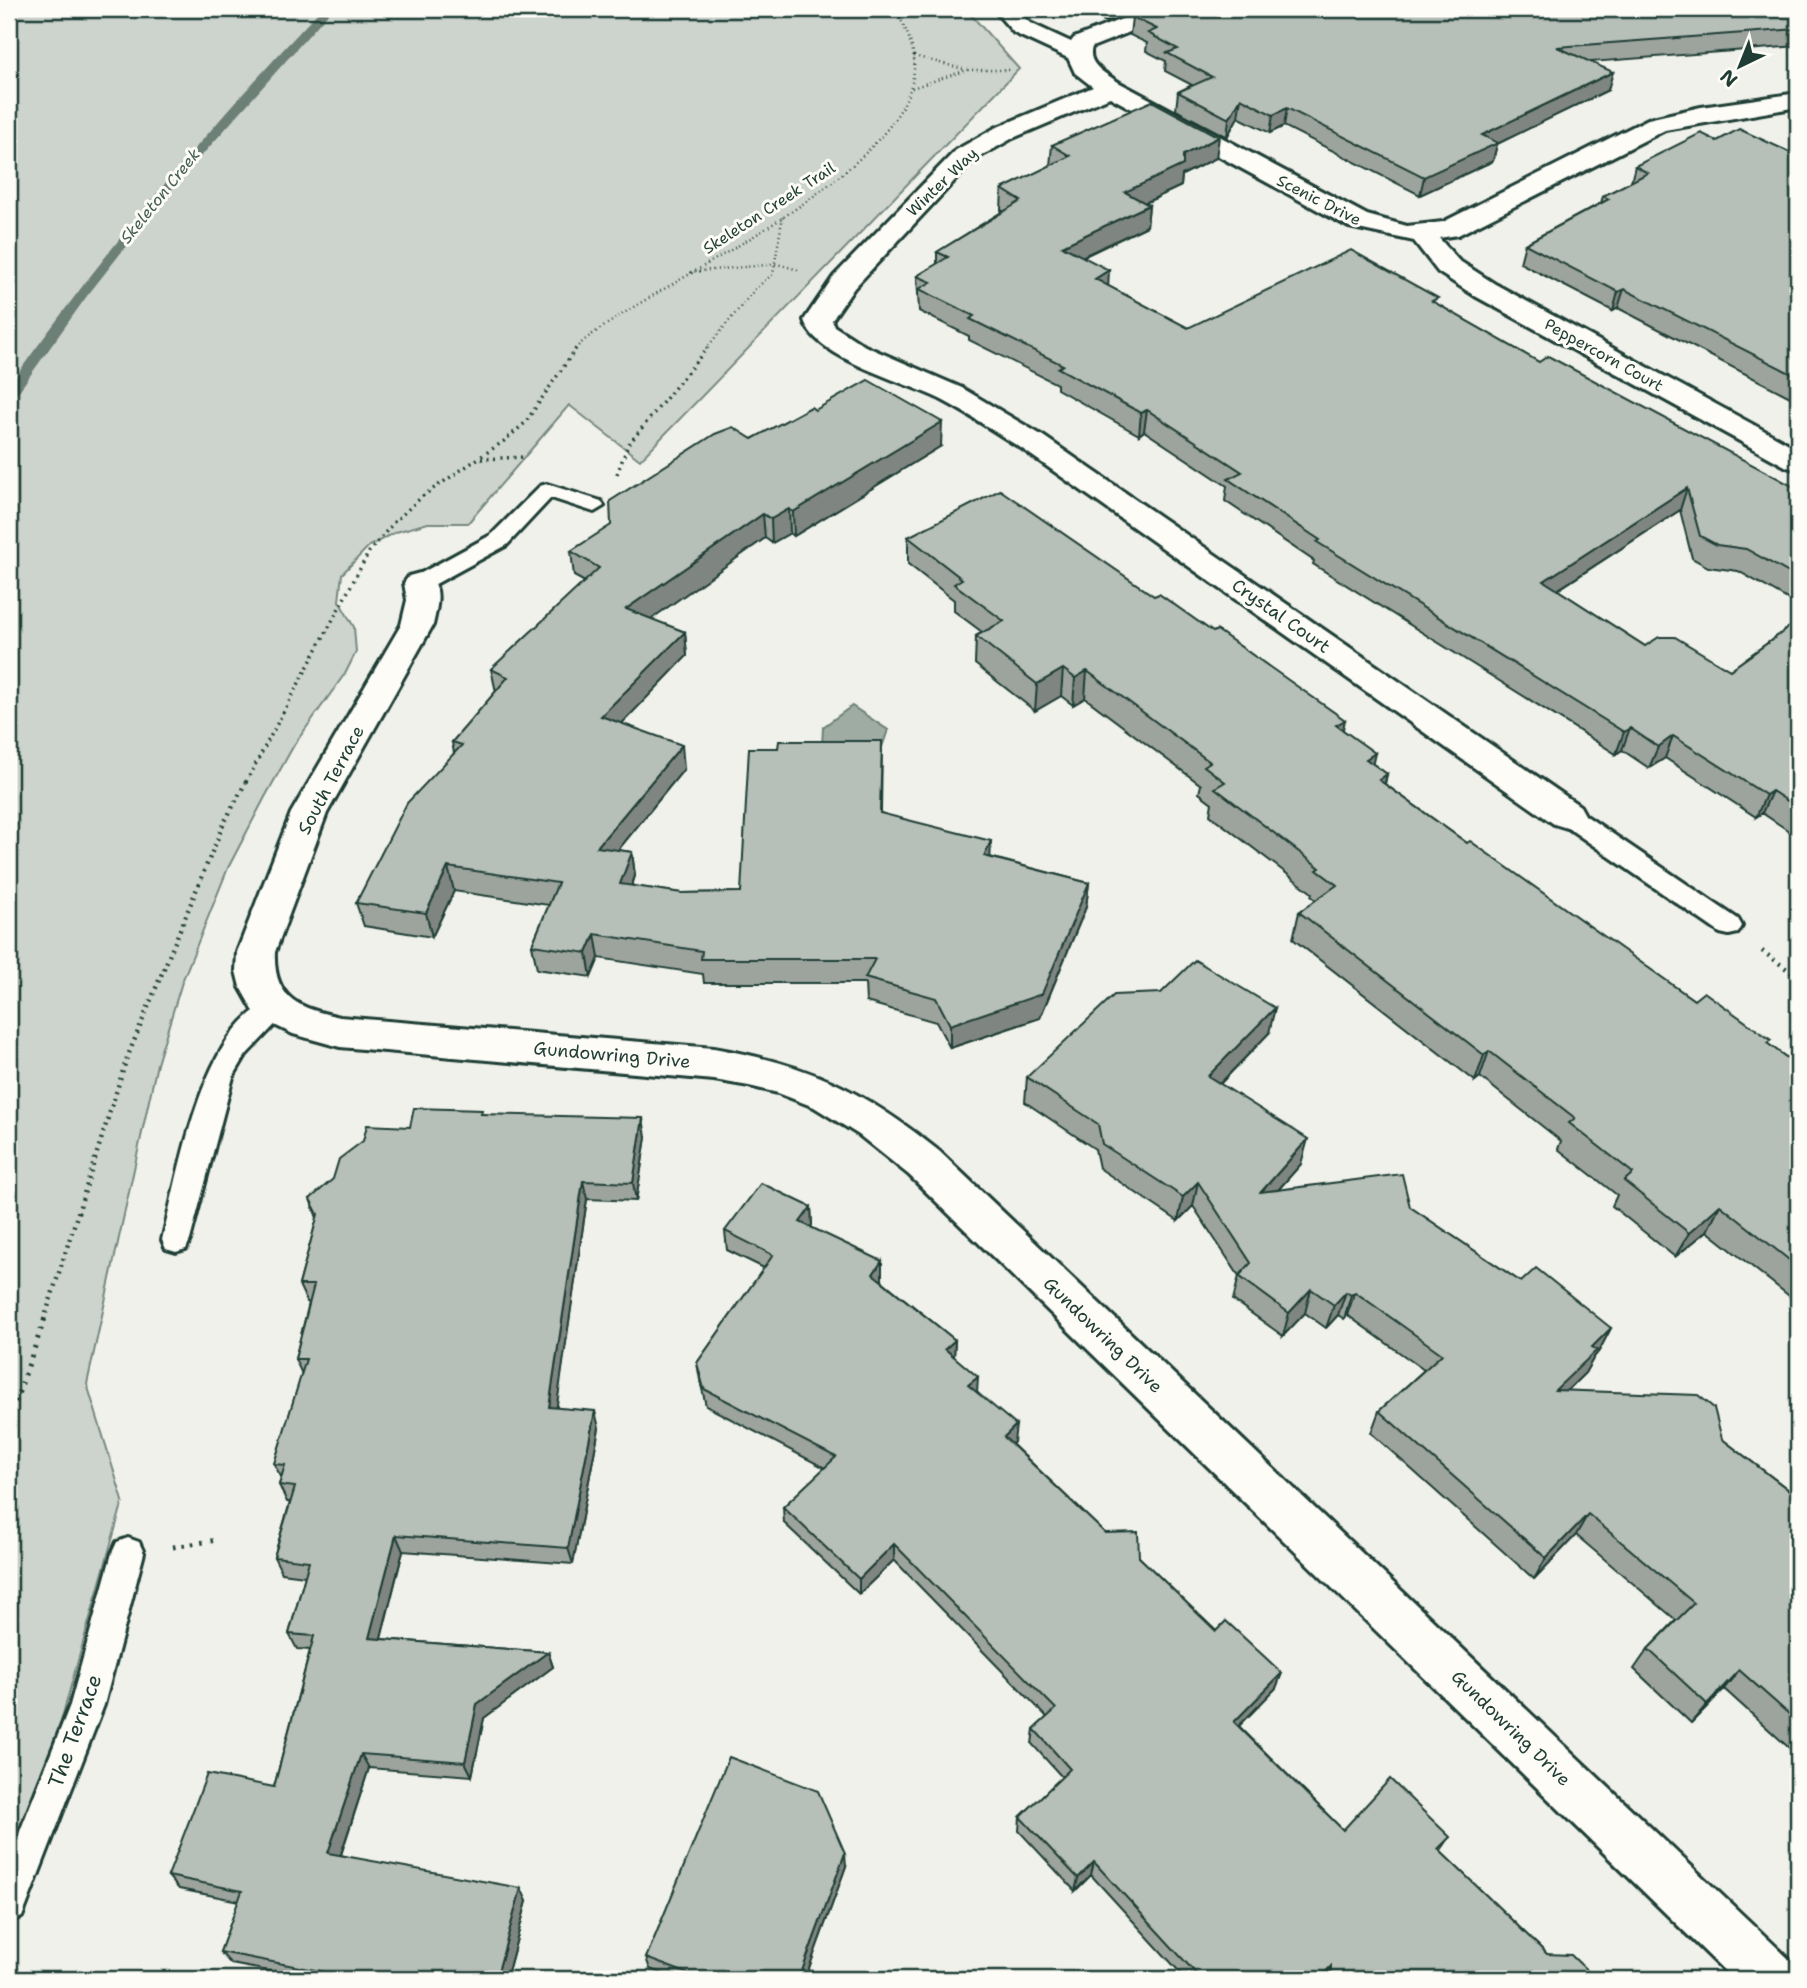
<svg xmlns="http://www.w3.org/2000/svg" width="1807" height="1988" viewBox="0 0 1807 1988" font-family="'Shantell Sans',sans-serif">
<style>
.green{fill:#cdd3cd;stroke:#768880;stroke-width:2}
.water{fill:#9faca4;stroke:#6c8077;stroke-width:2}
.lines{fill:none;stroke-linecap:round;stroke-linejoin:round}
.stream{fill:#6c8077;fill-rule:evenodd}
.service-casing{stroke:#1f3d34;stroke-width:6}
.minor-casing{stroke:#1f3d34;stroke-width:6}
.path-far3{stroke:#1f3d34;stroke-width:2.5;stroke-dasharray:1 3.5;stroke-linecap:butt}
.path-far2{stroke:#1f3d34;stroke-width:3.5;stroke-dasharray:2 4.5;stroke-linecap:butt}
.path-far1{stroke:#1f3d34;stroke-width:4.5;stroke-dasharray:2 5;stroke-linecap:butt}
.path{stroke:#1f3d34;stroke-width:5;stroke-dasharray:2.5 7;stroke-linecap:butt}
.service{fill:#fdfcf7;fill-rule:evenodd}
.minor{fill:#fdfcf7;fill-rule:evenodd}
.wall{fill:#9da49e;stroke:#1f3d34;stroke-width:2}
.shaded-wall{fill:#7f8681;stroke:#1f3d34;stroke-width:2}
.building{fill:#b6bfb8;stroke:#1f3d34;stroke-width:2}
.labels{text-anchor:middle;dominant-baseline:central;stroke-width:6;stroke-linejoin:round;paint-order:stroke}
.far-street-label{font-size:16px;fill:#1f3d34;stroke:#fdfcf7}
.far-water-label{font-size:16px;font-style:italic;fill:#455e56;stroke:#fdfcf7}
.street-label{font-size:18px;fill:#1f3d34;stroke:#fdfcf7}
.near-street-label{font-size:21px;fill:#1f3d34;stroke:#fdfcf7}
</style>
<rect width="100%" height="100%" fill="#f0f1eb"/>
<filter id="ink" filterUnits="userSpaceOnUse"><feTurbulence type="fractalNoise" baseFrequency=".0143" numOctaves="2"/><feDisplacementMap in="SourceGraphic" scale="14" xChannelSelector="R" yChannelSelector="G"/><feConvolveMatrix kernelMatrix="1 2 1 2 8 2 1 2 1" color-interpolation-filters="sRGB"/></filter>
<g filter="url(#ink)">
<path class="green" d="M 9,9 L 966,9 L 1019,69 L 640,460 L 569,405 L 468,523 L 428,523 L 396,532 L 369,546 L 342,574 L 339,601 L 354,627 L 356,652 L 346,672 L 294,745 L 265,797 L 228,868 L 182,982 L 157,1064 L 87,1384 L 123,1501 L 61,1721 L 9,1863 Z"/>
<path class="water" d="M 852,706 L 888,730 L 879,756 L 822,747 L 823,727 Z"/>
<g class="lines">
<path class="stream" d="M 321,9 L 332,9 L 164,198 L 87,296 L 14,398 L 9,399 L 9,386 C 103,252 209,128 321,9 Z"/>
<defs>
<g id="service">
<path d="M 547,484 L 601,501 L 604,506 L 594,512 L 551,498 L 507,545 L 428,588 L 412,588 L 409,583 L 412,578 L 491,535 L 540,486 Z"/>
<path d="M 1567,806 L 1576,809 L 1738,919 L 1742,926 L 1738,933 L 1729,935 L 1720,933 L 1558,821 L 1555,815 L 1558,809 Z"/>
<path d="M 277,999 L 286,1002 L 290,1009 L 246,1055 L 233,1077 L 190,1240 L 186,1249 L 176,1252 L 166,1249 L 162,1240 C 180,1172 201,1023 277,999 Z"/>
<path d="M 128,1538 L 139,1542 L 144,1553 L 104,1705 L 22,1917 L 9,1922 L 9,1859 L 70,1705 L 112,1553 L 117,1542 Z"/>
</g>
<g id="minor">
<path d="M 993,9 L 1016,9 L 1030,23 L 1071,42 L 1074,38 L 1147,9 L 1178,9 L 1175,14 L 1092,47 C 1086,65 1107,74 1120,83 L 1367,215 L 1407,226 L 1443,222 L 1648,119 L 1701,107 L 1798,93 L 1798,107 L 1665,130 L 1458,235 L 1439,238 L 1458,260 L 1495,284 L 1798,449 L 1798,470 L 1787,467 L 1475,296 L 1438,272 L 1414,241 L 1349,227 L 1110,97 L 1013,138 L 974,160 L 854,288 L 832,320 L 834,326 L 865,346 L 962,388 L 1043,436 L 1580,806 L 1585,815 L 1580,824 L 1567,828 L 1554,824 L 1021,448 C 995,432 969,414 942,400 C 907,382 816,359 804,320 L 834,276 L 956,150 L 995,128 L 1093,87 L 1075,73 L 1068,58 L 1014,33 Z"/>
<path d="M 420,573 L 431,576 C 442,592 437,607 433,625 L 327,813 L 275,952 C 273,999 299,1008 340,1017 L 714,1048 C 811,1065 862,1090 939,1151 L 1790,1960 L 1798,1979 L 1733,1979 L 909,1175 L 859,1135 L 814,1107 L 778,1093 L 749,1086 L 714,1080 L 340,1047 L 293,1034 L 264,1020 L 253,1010 L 240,987 L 236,971 L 237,952 L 291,813 L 401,625 L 407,600 L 404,583 L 409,576 Z"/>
</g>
</defs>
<use href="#service" class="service-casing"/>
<use href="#minor" class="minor-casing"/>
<g class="path-far3">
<path d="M 914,56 L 963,69"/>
<path d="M 912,88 L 967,70 L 1012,70"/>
<path d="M 690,272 L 777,264 L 799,270"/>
<path d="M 575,349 C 587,336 604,327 618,317 C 693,267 908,168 914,69 C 916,48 905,27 895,9"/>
<path d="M 706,349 L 756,288 L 773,274 L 783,215"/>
</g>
<g class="path-far2">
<path d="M 481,459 L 524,457"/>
<path d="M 617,474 L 628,445 L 708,347"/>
<path d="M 246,782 L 369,552 L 394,522 L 424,495 L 504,441 L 525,423 L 577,347"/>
</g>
<g class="path-far1">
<path d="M 1762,951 L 1798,977"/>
<path d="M 44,1320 L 127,1058 L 224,823 L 247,780"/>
</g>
<g class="path">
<path d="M 9,1420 L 45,1318"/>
<path d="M 173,1547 L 217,1540"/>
</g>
<use href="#service" class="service"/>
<use href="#minor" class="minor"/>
</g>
<g class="wall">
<path d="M 1079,9 L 1141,9 L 1106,22 Z"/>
<path d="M 1798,9 L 1798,46 L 1590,62 L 1608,90 L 1497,144 L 1493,161 L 1420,195 L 1284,126 L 1270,133 L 1238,117 L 1227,137 L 1176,110 L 1178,92 L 1192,85 L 1165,71 L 1166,61 L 1146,51 L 1147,43 L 1130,35 L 1132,17 Z"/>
<path d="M 1717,141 L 1798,156 L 1798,401 L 1618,308 L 1613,311 L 1520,263 L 1525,244 L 1601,203 L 1603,196 L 1631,182 L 1635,166 Z"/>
<path d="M 1052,145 L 1216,158 L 1182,175 L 1181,186 L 1145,203 L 1149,205 L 1147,226 L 1083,257 L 1108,286 L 1188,328 L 1437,304 L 1539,362 L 1798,489 L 1798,605 L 1738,571 L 1708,567 L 1692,558 L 1680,510 L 1558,590 L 1645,646 L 1730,670 L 1798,621 L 1798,837 L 1762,813 L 1756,817 L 1665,758 L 1649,768 L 1622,750 L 1616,754 L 1313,564 L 1314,561 L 1225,501 L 1227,486 L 1144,431 L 1139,435 L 1057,389 L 1057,384 L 969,340 L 969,336 L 919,311 L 917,276 L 937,264 L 937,252 L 1003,211 L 1001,210 L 1002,189 L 1050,166 Z"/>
<path d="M 815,410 L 941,446 L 794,536 L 790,533 L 772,543 L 765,538 L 650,619 L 685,632 L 687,656 L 621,724 L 684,769 L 618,850 L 632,852 L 635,876 L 632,886 L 682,893 L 741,892 L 778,748 L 882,741 L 881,813 L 990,857 L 1089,883 L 1086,907 L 1040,1018 L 950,1048 L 936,1022 L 866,1002 L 865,983 L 704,983 L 703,974 L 599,958 L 591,977 L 537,969 L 532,945 L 549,905 L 454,891 L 432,937 L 364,926 L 356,903 L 454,753 L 452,742 L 496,692 L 491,669 L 585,582 L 574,576 L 571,551 L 752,439 Z"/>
<path d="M 908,537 L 1343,730 L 1373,764 L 1387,774 L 1385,784 L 1467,843 L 1694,1000 L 1768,1044 L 1798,1066 L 1798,1303 L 1707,1231 L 1675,1257 L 1612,1206 L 1617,1195 L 1558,1149 L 1561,1141 L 1480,1077 L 1475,1081 L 1293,939 L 1299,912 L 1316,900 L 1311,896 L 1312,893 L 1210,815 L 1212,803 L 1199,793 L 1201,785 L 1085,698 L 1073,705 L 1061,696 L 1035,711 L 975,664 L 976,636 L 982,632 L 954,611 L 954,600 L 908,564 Z"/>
<path d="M 1269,1033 L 1220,1084 L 1301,1164 L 1278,1190 L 1410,1207 L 1521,1282 L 1611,1328 L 1599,1351 L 1594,1357 L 1585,1373 L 1567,1391 L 1722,1439 L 1798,1497 L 1798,1756 L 1724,1689 L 1691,1723 L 1634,1669 L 1648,1649 L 1676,1620 L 1576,1535 L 1534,1579 L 1371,1433 L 1379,1411 L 1424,1370 L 1347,1315 L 1344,1319 L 1338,1315 L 1326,1328 L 1305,1313 L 1283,1336 L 1233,1300 L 1239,1276 L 1193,1206 L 1178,1221 L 1099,1168 L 1095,1149 L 1025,1102 L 1027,1077 Z"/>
<path d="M 483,1114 L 646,1137 L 636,1201 L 587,1199 L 556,1408 L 599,1428 L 573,1564 L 403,1551 L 381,1639 L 548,1652 L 553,1667 L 484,1718 L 472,1776 L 369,1768 L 341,1855 L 527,1901 L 506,1979 L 312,1979 L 231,1964 L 220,1952 L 239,1901 L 179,1889 L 168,1876 L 274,1787 L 310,1650 L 297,1649 L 289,1634 L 305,1576 L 282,1573 L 274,1557 L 290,1502 L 287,1502 L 279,1485 L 281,1477 L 274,1464 L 302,1374 L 295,1359 L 309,1303 L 307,1302 L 299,1285 L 317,1218 L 310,1199 Z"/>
<path d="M 811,1207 L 812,1225 L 811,1227 L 882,1279 L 881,1280 L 955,1340 L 954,1357 L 977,1392 L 1014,1442 L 1012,1444 L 1105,1533 L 1139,1557 L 1216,1631 L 1282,1673 L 1276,1688 L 1239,1726 L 1343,1830 L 1440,1851 L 1547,1954 L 1596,1979 L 1324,1979 L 1324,1978 L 1323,1979 L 1186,1979 L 1091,1875 L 1075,1891 L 1019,1831 L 1020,1817 L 1062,1777 L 1032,1744 L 1034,1729 L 1047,1717 L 894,1560 L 859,1594 L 784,1523 L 783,1507 L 825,1468 L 706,1406 L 700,1380 L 697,1363 L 764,1268 L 727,1250 L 725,1231 Z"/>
<path d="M 846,1866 L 805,1979 L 676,1979 L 650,1969 L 646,1958 Z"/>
</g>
<g class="shaded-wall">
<path d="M 1107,9 L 1141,9 L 1106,22 Z"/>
<path d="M 1613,72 L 1608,90 L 1497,144 L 1493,161 L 1420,195 L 1424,177 L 1482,135 Z"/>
<path d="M 1241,98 L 1238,117 L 1227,137 L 1229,119 Z"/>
<path d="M 1287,108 L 1284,126 L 1270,133 L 1273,115 Z"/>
<path d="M 1219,137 L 1216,158 L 1182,175 L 1181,186 L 1123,213 L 1125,192 L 1183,155 Z"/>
<path d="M 1149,205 L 1147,226 L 1060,267 L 1062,246 Z"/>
<path d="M 1109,270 L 1108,291 L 1095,279 Z"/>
<path d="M 1624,289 L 1618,308 L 1613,311 L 1618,292 Z"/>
<path d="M 1147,410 L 1144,431 L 1139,435 L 1141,413 Z"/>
<path d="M 942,422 L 941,446 L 794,536 L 793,512 Z"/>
<path d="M 1687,488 L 1680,510 L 1537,603 L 1544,581 Z"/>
<path d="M 789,509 L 790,533 L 772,543 L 771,519 Z"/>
<path d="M 763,514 L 765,538 L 630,634 L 626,609 Z"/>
<path d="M 685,632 L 687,656 L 605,741 L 601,716 Z"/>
<path d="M 1063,669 L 1061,696 L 1035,711 L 1037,684 Z"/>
<path d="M 1087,671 L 1085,698 L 1073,705 L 1075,678 Z"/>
<path d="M 1345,720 L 1339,747 L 1336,725 Z"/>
<path d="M 1630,728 L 1622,750 L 1616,754 L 1624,732 Z"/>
<path d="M 1673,736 L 1665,758 L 1649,768 L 1658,747 Z"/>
<path d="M 682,745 L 684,769 L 601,871 L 597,847 Z"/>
<path d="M 1375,753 L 1369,780 L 1366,759 Z"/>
<path d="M 1387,774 L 1380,802 L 1379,780 Z"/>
<path d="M 1772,791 L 1762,813 L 1756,817 L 1766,795 Z"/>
<path d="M 991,841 L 990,865 L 984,856 Z"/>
<path d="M 632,852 L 635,876 L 623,908 L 620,884 Z"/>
<path d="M 448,867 L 454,891 L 432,937 L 426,913 Z"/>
<path d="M 1089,883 L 1086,907 L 1040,1018 L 950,1048 L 950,1025 Z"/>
<path d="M 595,934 L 599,958 L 591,977 L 587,953 Z"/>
<path d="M 1275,1008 L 1269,1033 L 1203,1101 L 1208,1076 Z"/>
<path d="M 1489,1051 L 1480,1077 L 1475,1081 L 1484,1055 Z"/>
<path d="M 643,1118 L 646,1137 L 636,1201 L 633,1183 Z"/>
<path d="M 1308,1139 L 1301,1164 L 1255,1216 L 1261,1192 Z"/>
<path d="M 583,1181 L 587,1199 L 554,1425 L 549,1407 Z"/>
<path d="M 1198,1182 L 1193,1206 L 1178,1221 L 1183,1197 Z"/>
<path d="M 1720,1205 L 1707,1231 L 1675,1257 L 1689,1233 Z"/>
<path d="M 811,1207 L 812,1225 L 801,1240 L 800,1222 Z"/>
<path d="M 882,1261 L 882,1279 L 873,1292 L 873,1274 Z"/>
<path d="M 1311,1289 L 1305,1313 L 1283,1336 L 1289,1313 Z"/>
<path d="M 1346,1292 L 1338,1315 L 1326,1328 L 1334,1305 Z"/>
<path d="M 1355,1292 L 1347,1315 L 1344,1319 L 1351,1295 Z"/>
<path d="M 1611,1328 L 1599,1351 L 1594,1357 L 1585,1373 L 1544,1413 L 1555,1390 L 1592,1347 Z"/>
<path d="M 955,1340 L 954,1357 L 945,1349 Z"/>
<path d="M 978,1377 L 977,1394 L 968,1385 Z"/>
<path d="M 595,1411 L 599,1428 L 573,1564 L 568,1548 Z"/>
<path d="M 1016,1425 L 1014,1442 L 1003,1453 L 1004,1437 Z"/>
<path d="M 1588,1514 L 1576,1535 L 1534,1579 L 1546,1558 Z"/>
<path d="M 396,1535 L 403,1551 L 377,1653 L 369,1638 Z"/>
<path d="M 894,1544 L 894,1560 L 859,1594 L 859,1579 Z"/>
<path d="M 548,1652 L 553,1667 L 484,1718 L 472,1776 L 465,1762 L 477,1704 Z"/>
<path d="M 1739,1670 L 1724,1689 L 1691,1723 L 1707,1704 Z"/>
<path d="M 1282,1673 L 1276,1688 L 1229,1736 L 1234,1722 Z"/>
<path d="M 361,1754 L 369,1768 L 337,1866 L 328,1853 Z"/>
<path d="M 1450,1837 L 1441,1850 L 1430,1862 L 1438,1849 Z"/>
<path d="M 845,1853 L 846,1866 L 805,1979 L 799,1979 Z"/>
<path d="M 1094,1862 L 1091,1875 L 1075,1891 L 1078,1878 Z"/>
<path d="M 521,1888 L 527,1901 L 506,1979 L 496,1979 Z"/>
<path d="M 1331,1966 L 1324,1978 L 1323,1979 L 1319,1979 Z"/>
</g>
<g class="building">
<path d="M 1152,9 L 1798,9 L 1798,29 L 1557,47 L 1613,72 L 1482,135 L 1498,143 L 1424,177 L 1287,108 L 1273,115 L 1241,98 L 1229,119 L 1178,92 L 1212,77 L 1167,53 L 1178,49 L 1148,33 L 1157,29 L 1132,17 Z"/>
<path d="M 1152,101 L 1219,137 L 1183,155 L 1183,165 L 1125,192 L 1149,205 L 1062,246 L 1109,270 L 1095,279 L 1188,328 L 1351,250 L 1438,298 L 1432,301 L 1539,362 L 1548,356 L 1798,489 L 1798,578 L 1746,549 L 1717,545 L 1700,536 L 1687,488 L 1544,581 L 1645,646 L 1659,637 L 1675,637 L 1730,670 L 1798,621 L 1798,808 L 1772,791 L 1766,795 L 1673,736 L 1658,747 L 1630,728 L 1624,732 L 1317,542 L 1320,540 L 1228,479 L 1242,472 L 1147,410 L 1141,413 L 1058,368 L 1063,365 L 970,319 L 974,316 L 919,289 L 931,282 L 917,276 L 948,257 L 937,252 L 1021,201 L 1002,189 L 1070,156 L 1052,145 Z"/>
<path d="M 1739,129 L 1798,156 L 1798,377 L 1624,289 L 1618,292 L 1525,244 L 1609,199 L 1603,196 L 1648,173 L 1635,166 L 1701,133 L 1717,141 Z"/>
<path d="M 868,380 L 942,422 L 793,512 L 789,509 L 771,519 L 763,514 L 626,609 L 685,632 L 601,716 L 682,745 L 597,847 L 632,852 L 620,884 L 682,893 L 741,892 L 749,748 L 778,748 L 779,741 L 882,741 L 880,813 L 991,841 L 984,856 L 1089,883 L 1042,994 L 950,1025 L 936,998 L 865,978 L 875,959 L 701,959 L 702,951 L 595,934 L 587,953 L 532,945 L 558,883 L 448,867 L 426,913 L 356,903 L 407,803 L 462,745 L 452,742 L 508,677 L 491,669 L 599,568 L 571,551 L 611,525 L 610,501 L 715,434 L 733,427 L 752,439 L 811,407 L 815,410 Z"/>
<path d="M 1000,490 L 1154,596 L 1159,594 L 1213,632 L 1217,630 L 1345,720 L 1336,725 L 1375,753 L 1366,759 L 1387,774 L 1379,780 L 1467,843 L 1470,841 L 1694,1000 L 1704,992 L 1771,1040 L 1767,1043 L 1798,1066 L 1798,1267 L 1720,1205 L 1689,1233 L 1624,1181 L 1633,1173 L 1569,1123 L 1575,1118 L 1489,1051 L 1484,1055 L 1299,912 L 1337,885 L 1317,870 L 1320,868 L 1215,788 L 1225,782 L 1204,766 L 1210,762 L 1087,671 L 1075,678 L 1063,669 L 1037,684 L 976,636 L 1004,621 L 954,584 L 962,579 L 908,537 Z"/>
<path d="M 1195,960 L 1275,1008 L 1208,1076 L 1308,1139 L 1261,1192 L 1402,1174 L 1410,1207 L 1521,1282 L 1536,1268 L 1611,1328 L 1592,1347 L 1597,1350 L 1555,1390 L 1698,1395 L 1714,1408 L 1722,1439 L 1798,1497 L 1798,1722 L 1739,1670 L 1707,1704 L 1648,1649 L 1694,1603 L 1588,1514 L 1546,1558 L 1379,1411 L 1442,1354 L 1355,1292 L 1351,1295 L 1346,1292 L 1334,1305 L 1311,1289 L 1289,1313 L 1239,1276 L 1251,1263 L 1198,1182 L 1183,1197 L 1102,1144 L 1098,1124 L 1027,1077 L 1114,995 L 1161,993 Z"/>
<path d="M 414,1108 L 482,1110 L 481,1114 L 643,1118 L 633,1183 L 583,1181 L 549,1407 L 595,1411 L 568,1548 L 396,1535 L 369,1638 L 548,1652 L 477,1704 L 465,1762 L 361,1754 L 328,1853 L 521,1888 L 496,1979 L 363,1979 L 220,1952 L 242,1891 L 168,1876 L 207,1774 L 274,1787 L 314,1636 L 289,1634 L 309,1561 L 274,1557 L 295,1487 L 279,1485 L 285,1465 L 274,1464 L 306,1359 L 295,1359 L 314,1285 L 299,1285 L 318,1214 L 310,1199 L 333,1179 L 339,1159 L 363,1141 L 367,1125 L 410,1127 Z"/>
<path d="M 761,1183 L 811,1207 L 800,1222 L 882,1261 L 873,1274 L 955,1340 L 945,1349 L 978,1377 L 968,1385 L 1016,1425 L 1004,1437 L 1105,1533 L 1138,1532 L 1139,1557 L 1216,1631 L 1226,1621 L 1282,1673 L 1234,1722 L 1343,1830 L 1390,1779 L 1450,1837 L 1438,1849 L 1547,1954 L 1571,1955 L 1596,1979 L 1331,1979 L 1331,1966 L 1319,1979 L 1201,1979 L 1094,1862 L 1078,1878 L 1020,1817 L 1070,1769 L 1034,1729 L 1056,1709 L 894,1544 L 859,1579 L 783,1507 L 836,1457 L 704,1389 L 697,1363 L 773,1255 L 725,1231 Z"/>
<path d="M 729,1757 L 818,1791 L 845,1853 L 799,1979 L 702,1979 L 646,1958 Z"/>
</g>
</g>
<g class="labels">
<g class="far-street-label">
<text transform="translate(942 182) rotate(-44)">Winter Way</text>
<text transform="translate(1319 200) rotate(27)">Scenic Drive</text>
<text transform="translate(769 208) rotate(-33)">Skeleton Creek Trail</text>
<text transform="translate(1604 355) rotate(29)">Peppercorn Court</text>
</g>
<g class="far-water-label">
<text transform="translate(160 196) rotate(-51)">Skeleton Creek</text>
</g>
<g class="street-label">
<text transform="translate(1281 616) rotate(35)">Crystal Court</text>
<text transform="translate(331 780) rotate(-62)">South Terrace</text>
<text transform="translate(612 1055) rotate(5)">Gundowring Drive</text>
<text transform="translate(1103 1335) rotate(44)">Gundowring Drive</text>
<text transform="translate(1511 1728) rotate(44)">Gundowring Drive</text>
</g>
<g class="near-street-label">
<text transform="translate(75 1731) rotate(-70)">The Terrace</text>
</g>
</g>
<rect width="1807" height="1988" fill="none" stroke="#fdfcf7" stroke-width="35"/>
<rect x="18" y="18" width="1772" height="1953" fill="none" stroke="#1f3d34" stroke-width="2.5" filter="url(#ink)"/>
<g transform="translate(1740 66) rotate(223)" stroke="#fdfcf7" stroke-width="5" paint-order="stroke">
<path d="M0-5L12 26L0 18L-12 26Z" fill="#1f3d34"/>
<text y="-10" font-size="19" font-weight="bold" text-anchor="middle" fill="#1f3d34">N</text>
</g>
</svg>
